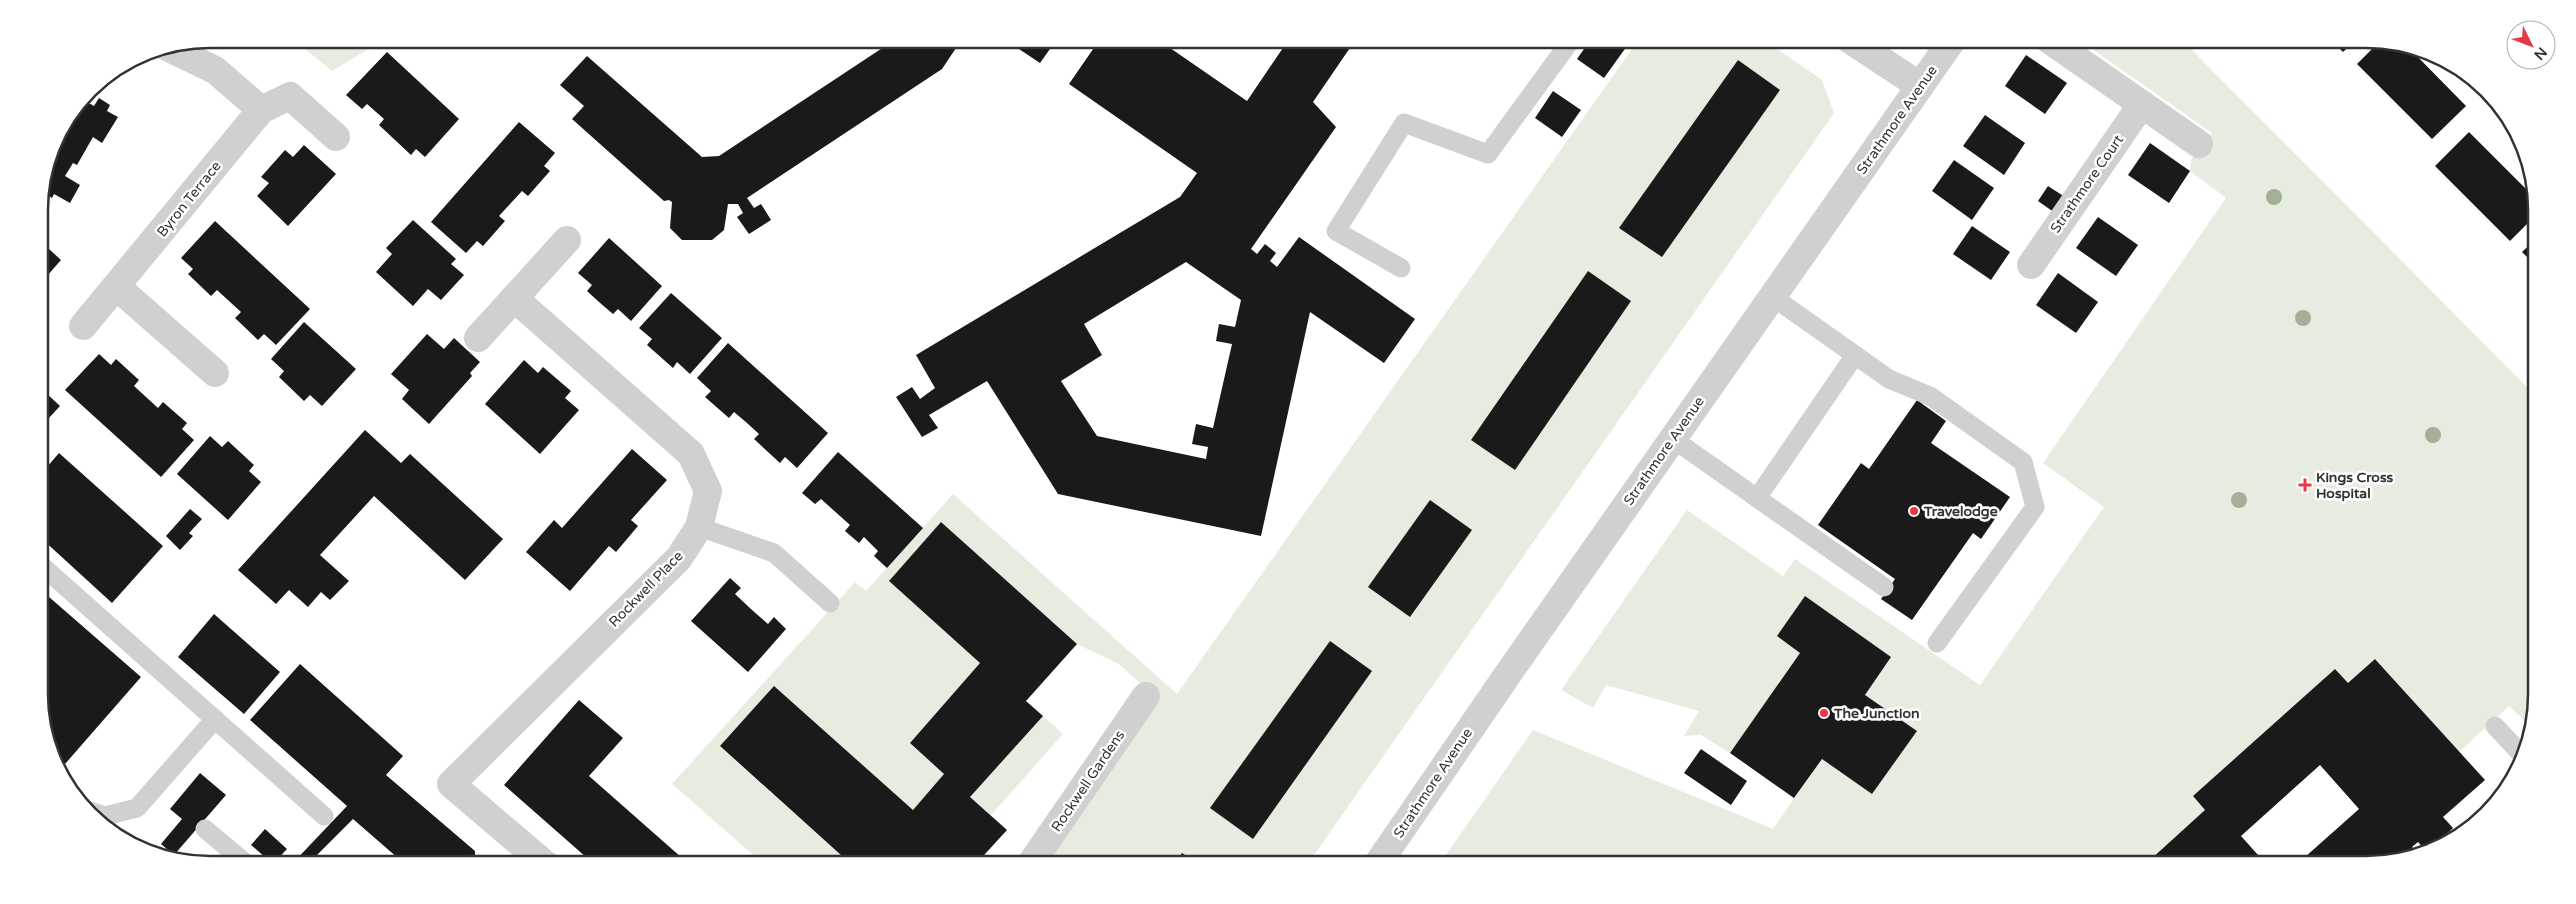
<svg xmlns="http://www.w3.org/2000/svg" width="2576" height="904" viewBox="0 0 2576 904" font-family="'Varela Round',sans-serif">
<style>
.green{fill:#e6ecdf}
.building{fill:#1a1a1a;fill-rule:evenodd}
.lines{fill:none;stroke-linecap:round;stroke-linejoin:round}
.service{stroke:#d0d0d0;stroke-width:19}
.minor{stroke:#d0d0d0;stroke-width:28}
.tertiary{stroke:#d0d0d0;stroke-width:28}
.tree{fill:#a2b095}
.poi-dot{fill:#e63946;stroke:#fff;stroke-width:2}
.labels{text-anchor:middle;dominant-baseline:central;stroke-width:5;stroke-linejoin:round;paint-order:stroke}
.street-label{font-size:14px;fill:#333;stroke:#fff}
.poi-label{font-size:14px;font-weight:bold;fill:#333;stroke:#fff;text-anchor:start}
.rim{fill:none;stroke:#333;stroke-width:2.5}
</style>
<rect width="100%" height="100%" fill="#fff"/>
<g class="green">
<path d="M 293,39 L 385,39 L 332,71 Z"/>
<path d="M 1639,39 L 1763,39 L 1822,80 L 1834,113 L 1307,865 L 1046,865 L 1158,700 L 1119,664 L 1077,644 L 941,522 L 889,581 L 980,663 L 910,743 L 944,774 L 913,810 L 774,687 L 720,747 L 852,865 L 765,865 L 672,784 L 855,582 L 866,591 L 953,494 L 1177,694 Z"/>
<path d="M 2078,39 L 2181,39 L 2536,396 L 2537,695 L 2532,728 L 2509,706 L 2459,752 L 2376,659 L 2348,683 L 2335,669 L 2193,796 L 2205,810 L 2155,865 L 1439,865 L 1533,730 L 1773,829 L 1822,759 L 1872,794 L 1917,731 L 1865,695 L 1891,657 L 1805,597 L 1777,636 L 1800,653 L 1730,753 L 1701,735 L 1684,736 L 1699,711 L 1606,685 L 1593,708 L 1561,690 L 1687,510 L 1783,576 L 1795,559 L 1980,685 L 2104,507 L 2043,463 L 2226,198 L 2190,171 L 2191,160 L 2212,133 Z"/>
<path d="M 1043,716 L 1063,734 L 991,815 L 970,797 Z"/>
</g>
<g class="building">
<path d="M 896,39 L 962,39 L 942,69 L 747,198 L 754,208 L 761,204 L 771,220 L 749,234 L 737,217 L 743,213 L 738,204 L 728,204 L 724,230 L 712,240 L 682,240 L 670,228 L 672,202 L 669,200 L 664,201 L 572,119 L 584,106 L 560,85 L 587,56 L 702,157 L 719,156 Z"/>
<path d="M 1004,39 L 1057,39 L 1040,63 Z"/>
<path d="M 1100,39 L 1157,39 L 1247,101 L 1289,39 L 1356,39 L 1313,102 L 1336,127 L 1251,249 L 1257,254 L 1265,244 L 1276,253 L 1270,261 L 1277,267 L 1299,237 L 1415,319 L 1384,363 L 1310,312 L 1261,536 L 1058,494 L 987,381 L 929,415 L 938,428 L 922,437 L 896,397 L 912,387 L 920,399 L 935,388 L 916,355 L 1180,197 L 1197,173 L 1069,84 ZM 1186,262 L 1241,300 L 1235,327 L 1219,324 L 1216,341 L 1232,344 L 1213,428 L 1196,424 L 1192,444 L 1208,447 L 1206,459 L 1097,436 L 1061,381 L 1102,355 L 1084,324 Z"/>
<path d="M 1591,39 L 1632,39 L 1604,78 L 1577,59 Z"/>
<path d="M 2196,39 L 2212,39 L 2205,47 Z"/>
<path d="M 2330,39 L 2357,39 L 2343,52 Z"/>
<path d="M 2380,41 L 2406,45 L 2466,106 L 2432,139 L 2357,64 Z"/>
<path d="M 387,52 L 459,119 L 425,157 L 416,149 L 411,155 L 379,125 L 384,119 L 367,104 L 362,109 L 346,95 Z"/>
<path d="M 2026,55 L 2067,83 L 2045,114 L 2005,86 Z"/>
<path d="M 1738,60 L 1780,90 L 1662,257 L 1619,228 Z"/>
<path d="M 1553,91 L 1581,110 L 1562,137 L 1535,118 Z"/>
<path d="M 99,98 L 110,105 L 107,111 L 118,117 L 102,143 L 93,137 L 77,165 L 73,163 L 65,176 L 80,185 L 70,203 L 54,194 L 52,198 L 41,191 L 56,134 L 66,121 L 71,124 L 85,101 L 94,106 Z"/>
<path d="M 1985,115 L 2025,143 L 2004,175 L 1963,146 Z"/>
<path d="M 519,122 L 555,153 L 544,166 L 550,171 L 528,196 L 522,191 L 499,216 L 505,221 L 483,246 L 477,241 L 466,253 L 431,222 Z"/>
<path d="M 2469,132 L 2536,199 L 2536,215 L 2510,241 L 2435,166 Z"/>
<path d="M 2150,143 L 2190,171 L 2169,203 L 2128,175 Z"/>
<path d="M 304,145 L 336,174 L 288,226 L 257,196 L 269,183 L 261,177 L 285,150 L 293,157 Z"/>
<path d="M 1954,160 L 1994,188 L 1972,220 L 1932,191 Z"/>
<path d="M 2048,186 L 2065,197 L 2055,213 L 2038,201 Z"/>
<path d="M 2098,217 L 2138,245 L 2116,276 L 2076,248 Z"/>
<path d="M 413,220 L 456,259 L 451,264 L 464,275 L 441,300 L 428,289 L 413,306 L 376,272 L 392,254 L 386,248 Z"/>
<path d="M 215,221 L 310,309 L 276,345 L 264,334 L 258,340 L 235,318 L 241,312 L 217,290 L 211,296 L 188,274 L 193,269 L 181,258 Z"/>
<path d="M 1972,226 L 2010,252 L 1991,280 L 1953,254 Z"/>
<path d="M 609,238 L 662,286 L 631,321 L 618,309 L 613,314 L 599,302 L 587,291 L 592,285 L 578,273 Z"/>
<path d="M 2536,239 L 2536,266 L 2522,252 Z"/>
<path d="M 39,240 L 61,260 L 40,284 Z"/>
<path d="M 1588,271 L 1631,301 L 1515,470 L 1471,440 Z"/>
<path d="M 2058,273 L 2098,302 L 2076,333 L 2036,305 Z"/>
<path d="M 671,293 L 722,338 L 690,374 L 677,362 L 673,368 L 647,345 L 652,339 L 639,328 Z"/>
<path d="M 304,322 L 356,369 L 322,406 L 310,395 L 304,401 L 279,377 L 284,371 L 271,359 Z"/>
<path d="M 427,334 L 444,349 L 454,338 L 480,362 L 470,373 L 472,376 L 429,424 L 402,399 L 409,390 L 391,374 Z"/>
<path d="M 728,343 L 828,433 L 797,468 L 785,457 L 780,463 L 754,439 L 759,434 L 747,423 L 734,412 L 729,418 L 705,397 L 711,391 L 697,378 Z"/>
<path d="M 99,354 L 111,365 L 116,359 L 139,380 L 134,386 L 158,408 L 163,402 L 187,423 L 182,429 L 194,440 L 161,477 L 65,390 Z"/>
<path d="M 524,360 L 538,373 L 543,367 L 571,391 L 565,398 L 579,410 L 540,454 L 485,404 Z"/>
<path d="M 45,392 L 60,406 L 48,419 L 40,413 L 40,398 Z"/>
<path d="M 1917,400 L 1946,421 L 1931,443 L 2010,497 L 1981,539 L 1973,533 L 1912,620 L 1881,599 L 1895,579 L 1818,525 L 1861,463 L 1869,469 Z"/>
<path d="M 365,430 L 401,463 L 410,454 L 503,539 L 465,580 L 374,496 L 320,555 L 349,581 L 330,600 L 321,592 L 308,607 L 289,590 L 276,604 L 238,570 Z"/>
<path d="M 210,436 L 222,447 L 228,441 L 254,465 L 249,471 L 261,482 L 228,520 L 177,474 Z"/>
<path d="M 632,449 L 667,480 L 631,520 L 638,526 L 616,552 L 609,546 L 570,591 L 526,552 L 554,520 L 562,528 Z"/>
<path d="M 838,452 L 923,528 L 887,568 L 874,556 L 878,551 L 864,537 L 859,543 L 845,531 L 850,525 L 821,499 L 815,504 L 802,493 Z"/>
<path d="M 59,453 L 163,546 L 112,603 L 41,538 L 41,474 Z"/>
<path d="M 1430,500 L 1472,530 L 1410,617 L 1368,587 Z"/>
<path d="M 190,509 L 202,519 L 189,533 L 193,536 L 180,550 L 166,536 Z"/>
<path d="M 941,522 L 1077,644 L 1026,701 L 1043,716 L 970,797 L 1007,830 L 975,865 L 852,865 L 720,746 L 774,686 L 913,810 L 944,774 L 910,743 L 980,663 L 889,581 Z"/>
<path d="M 730,578 L 741,588 L 735,594 L 752,610 L 768,624 L 774,617 L 786,629 L 748,672 L 691,621 Z"/>
<path d="M 41,590 L 141,677 L 65,764 L 55,755 L 44,732 L 51,725 L 42,717 Z"/>
<path d="M 1805,596 L 1891,657 L 1865,695 L 1917,731 L 1872,794 L 1822,759 L 1794,798 L 1730,753 L 1800,653 L 1777,636 Z"/>
<path d="M 214,614 L 280,672 L 244,714 L 178,657 Z"/>
<path d="M 1330,641 L 1372,671 L 1253,839 L 1210,808 Z"/>
<path d="M 2375,659 L 2485,780 L 2443,817 L 2453,828 L 2427,852 L 2418,842 L 2412,847 L 2416,851 L 2409,858 L 2378,865 L 2296,865 L 2359,809 L 2320,765 L 2241,836 L 2267,865 L 2155,865 L 2150,860 L 2205,810 L 2193,796 L 2335,669 L 2348,683 Z"/>
<path d="M 300,664 L 403,756 L 386,775 L 475,851 L 475,863 L 472,865 L 393,865 L 399,859 L 353,819 L 307,865 L 291,865 L 347,806 L 250,720 Z"/>
<path d="M 579,700 L 623,738 L 589,776 L 690,865 L 595,865 L 504,785 Z"/>
<path d="M 1701,749 L 1747,781 L 1731,805 L 1684,773 Z"/>
<path d="M 200,773 L 226,795 L 174,855 L 161,844 L 182,819 L 170,809 Z"/>
<path d="M 265,829 L 287,849 L 273,864 L 251,845 Z"/>
<path d="M 1182,853 L 1200,865 L 1174,865 Z"/>
</g>
<g class="lines">
<g class="service">
<path d="M 1235,39 L 1236,39"/>
<path d="M 1401,268 L 1336,231 L 1404,123 L 1488,154 L 1572,39"/>
<path d="M 1855,355 L 1889,379 L 1930,396 L 2023,462 L 2035,507 L 1937,643"/>
<path d="M 1673,439 L 1757,498 L 1855,355 L 1773,297"/>
<path d="M 1757,498 L 1884,587"/>
<path d="M 699,527 L 774,553 L 830,603"/>
<path d="M 41,565 L 324,816"/>
<path d="M 2495,726 L 2524,757"/>
<path d="M 84,809 L 105,816 L 137,808 L 215,719"/>
<path d="M 205,829 L 248,865"/>
</g>
<g class="minor">
<path d="M 1849,39 L 1920,86"/>
<path d="M 2048,39 L 2199,144"/>
<path d="M 167,47 L 215,70 L 261,110"/>
<path d="M 2031,265 L 2142,104"/>
<path d="M 117,287 L 215,373"/>
<path d="M 514,298 L 691,454 L 708,491 L 699,527 L 679,558 L 451,784 L 546,865"/>
<path d="M 83,326 L 261,110 L 290,96 L 336,137"/>
<path d="M 478,338 L 567,240"/>
<path d="M 1030,865 L 1146,696"/>
</g>
<path class="tertiary" d="M 1377,865 L 1508,674 L 1953,39"/>
</g>
<g class="tree">
<circle cx="2274" cy="197" r="8"/>
<circle cx="2303" cy="318" r="8"/>
<circle cx="2433" cy="435" r="8"/>
<circle cx="2239" cy="500" r="8"/>
</g>
<g class="poi-dot">
<path d="M2302.5 477.5h5v5h5v5h-5v5h-5v-5h-5v-5h5z"/>
<circle cx="1914" cy="511" r="5"/>
<circle cx="1824" cy="713" r="5"/>
</g>
<g class="labels">
<g class="street-label">
<text transform="translate(1897 120) rotate(-55)">Strathmore Avenue</text>
<text transform="translate(2087 184) rotate(-55)">Strathmore Court</text>
<text transform="translate(189 199) rotate(-51)">Byron Terrace</text>
<text transform="translate(1664 451) rotate(-55)">Strathmore Avenue</text>
<text transform="translate(646 589) rotate(-46)">Rockwell Place</text>
<text transform="translate(1088 781) rotate(-56)">Rockwell Gardens</text>
<text transform="translate(1433 783) rotate(-56)">Strathmore Avenue</text>
</g>
<g class="poi-label">
<text x="2316" y="477">Kings Cross<tspan x="2316" dy="16">Hospital</tspan></text>
<text x="1924" y="511">Travelodge</text>
<text x="1834" y="713">The Junction</text>
</g>
</g>
<path d="M0 0H2576V904H0ZM210 48H2366A162 162 0 0 1 2528 210V694A162 162 0 0 1 2366 856H210A162 162 0 0 1 48 694V210A162 162 0 0 1 210 48Z" fill="#fff" fill-rule="evenodd"/>
<path class="rim" d="M210 48H2366A162 162 0 0 1 2528 210V694A162 162 0 0 1 2366 856H210A162 162 0 0 1 48 694V210A162 162 0 0 1 210 48Z"/>
<g transform="translate(2531 45) rotate(132)"><circle r="24" fill="#ffffff" stroke="#adadad"/>
<path d="M0-4L9 19L0 12L-9 19Z" fill="#e63946"/>
<text y="-8" font-size="14" font-weight="bold" text-anchor="middle" fill="#333333">N</text>
</g>
</svg>
